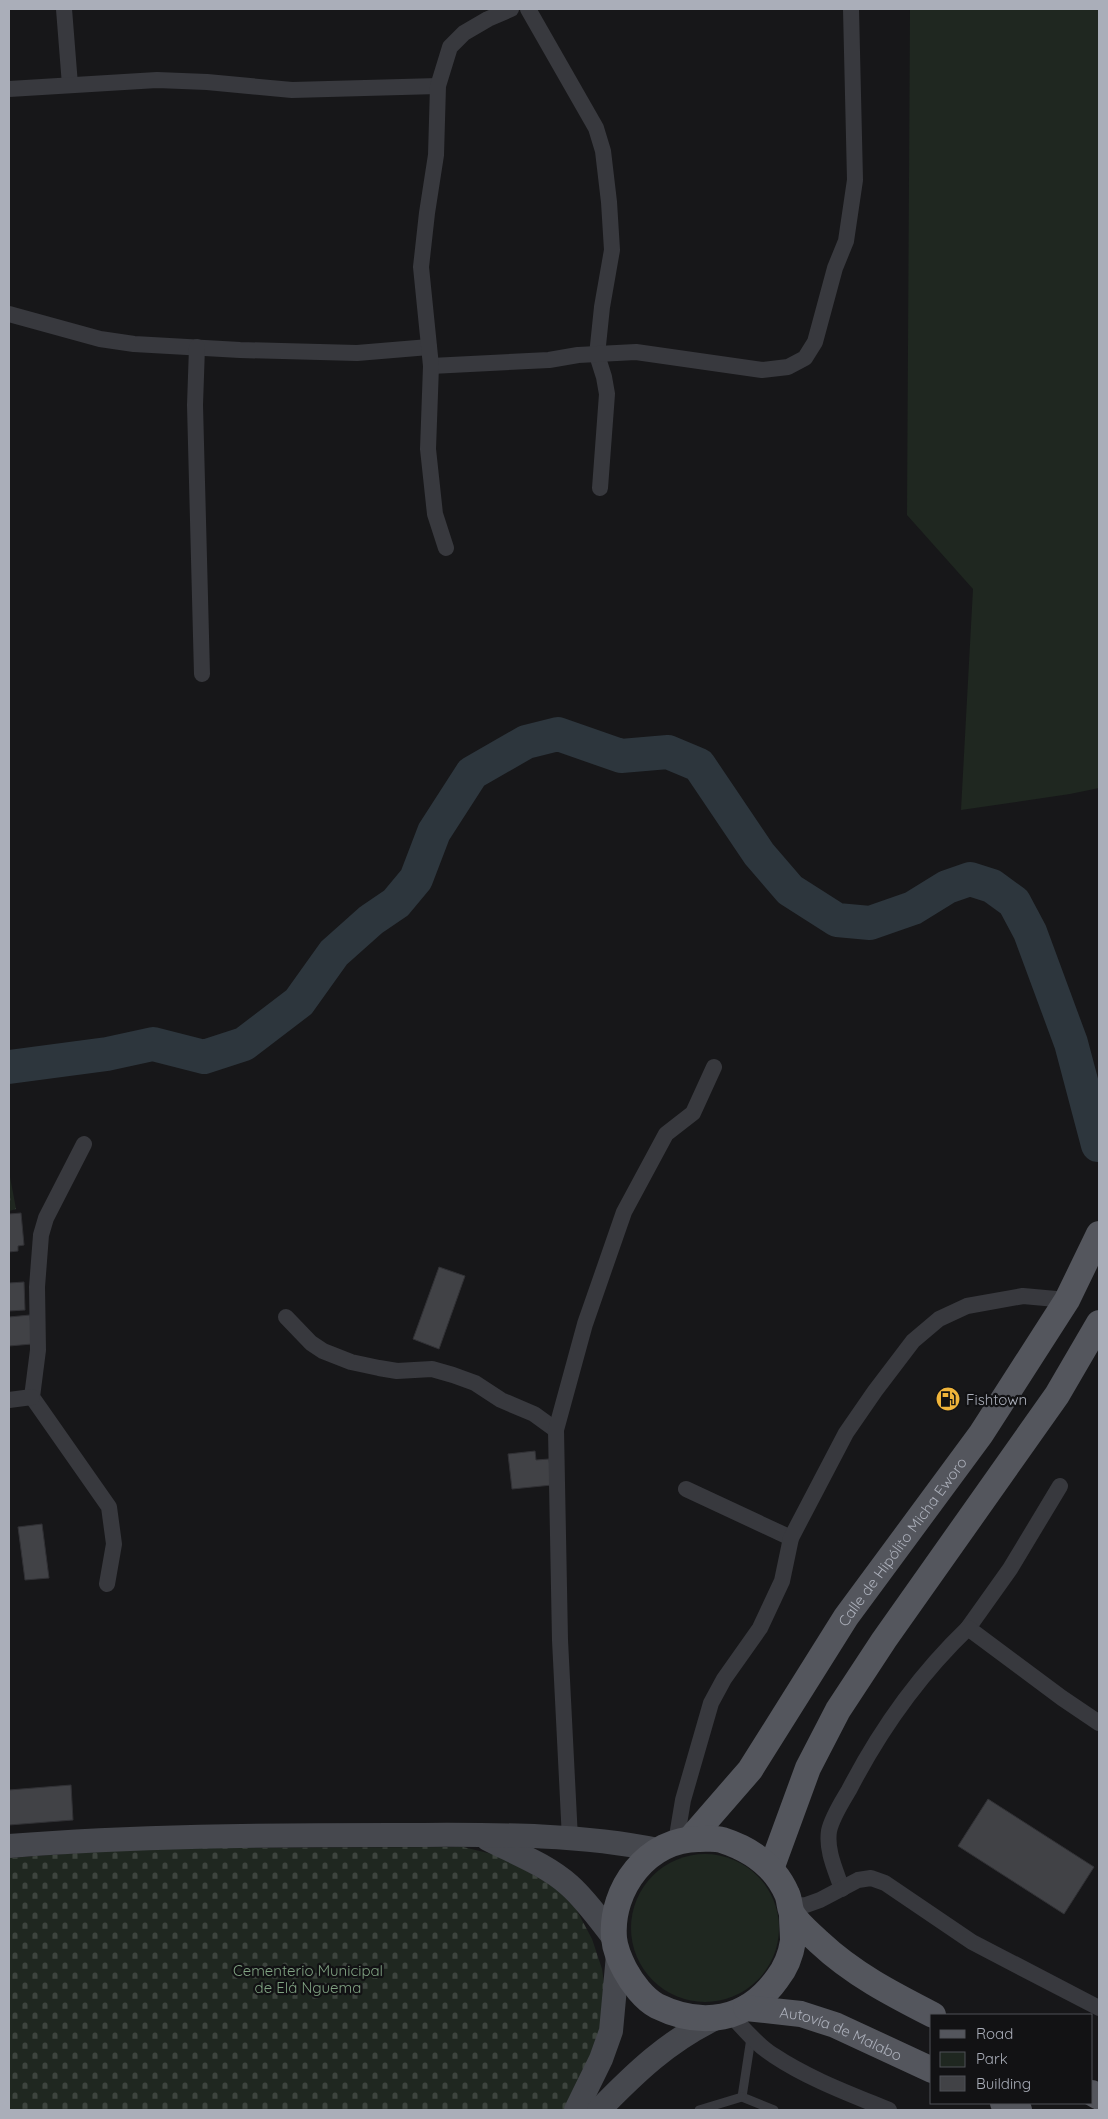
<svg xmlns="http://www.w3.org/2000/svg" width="1108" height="2119" viewBox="0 0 1108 2119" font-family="Quicksand,sans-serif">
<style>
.green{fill:#1f2720}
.forest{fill:url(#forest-crowns)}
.cemetery{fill:url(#cemetery-stones)}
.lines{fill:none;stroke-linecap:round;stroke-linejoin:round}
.river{stroke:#2d363d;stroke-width:34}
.building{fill:#414246;stroke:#313135}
.lane{stroke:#38393e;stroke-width:9}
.street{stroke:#38393e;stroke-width:16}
.secondary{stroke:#46484e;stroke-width:24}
.primary{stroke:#54565d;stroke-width:26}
.labels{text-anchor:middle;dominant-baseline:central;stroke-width:4.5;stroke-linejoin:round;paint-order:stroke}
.poi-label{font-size:15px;fill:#aaaeb9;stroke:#121214;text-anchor:start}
.street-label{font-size:15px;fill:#aaaeb9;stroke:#121214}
.park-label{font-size:15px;fill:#81a383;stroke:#121214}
</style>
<defs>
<pattern id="forest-crowns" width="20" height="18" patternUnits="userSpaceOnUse" patternTransform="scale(1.25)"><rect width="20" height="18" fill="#1f2720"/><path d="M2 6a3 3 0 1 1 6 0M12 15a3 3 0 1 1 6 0" fill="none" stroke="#3d443e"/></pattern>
<pattern id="cemetery-stones" width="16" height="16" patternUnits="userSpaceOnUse" patternTransform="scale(1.25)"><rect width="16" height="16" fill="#1f2720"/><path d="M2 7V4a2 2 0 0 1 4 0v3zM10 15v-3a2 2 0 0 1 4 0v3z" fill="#3d443e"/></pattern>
</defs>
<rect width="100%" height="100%" fill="#171719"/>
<g class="green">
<path d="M 910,9 L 1099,9 L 1099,788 L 1070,794 L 961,810 L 973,589 L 907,515 Z"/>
<circle cx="705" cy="1928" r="74"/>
</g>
<path class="forest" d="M 9,1172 L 16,1209 L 9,1211 Z"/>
<path class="cemetery" d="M 463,1847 L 500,1856 L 555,1887 L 576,1909 L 592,1939 L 602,1969 L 607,2004 L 575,2110 L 9,2110 L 9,1858 L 146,1848 Z"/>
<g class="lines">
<path class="river" d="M 9,1067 L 107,1054 L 153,1044 L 204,1057 L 244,1044 L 299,1002 L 334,953 L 371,920 L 396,903 L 416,879 L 434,832 L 472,773 L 526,742 L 558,734 L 621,756 L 668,752 L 699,765 L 759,854 L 790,890 L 837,920 L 870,923 L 913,908 L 947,887 L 970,879 L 992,886 L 1014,902 L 1030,932 L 1071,1043 L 1098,1145"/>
</g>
<g class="building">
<path d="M 21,1213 L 24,1245 L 18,1246 L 18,1251 L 9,1252 L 9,1214 Z"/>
<path d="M 439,1267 L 465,1276 L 439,1349 L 413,1339 Z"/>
<path d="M 24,1282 L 25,1310 L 9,1311 L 9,1283 Z"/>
<path d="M 30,1315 L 32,1344 L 9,1346 L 9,1317 Z"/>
<path d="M 535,1451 L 536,1460 L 549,1459 L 552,1485 L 512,1489 L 508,1454 Z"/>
<path d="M 42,1524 L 49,1578 L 25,1580 L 18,1527 Z"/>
<path d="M 71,1785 L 73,1820 L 9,1825 L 9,1790 Z"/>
<path d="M 988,1799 L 1094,1867 L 1064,1914 L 958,1846 Z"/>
</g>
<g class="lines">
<g class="lane">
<path d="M 751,2038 L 742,2097 L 774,2110"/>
<path d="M 699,2110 L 742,2097"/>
</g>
<g class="street">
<path d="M 64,9 L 70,85"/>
<path d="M 528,9 L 596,128 L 603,151 L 609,202 L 612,250 L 602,307 L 597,355 L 604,377 L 607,394 L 600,488"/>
<path d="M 9,89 L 157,80 L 207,82 L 292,90 L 438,86"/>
<path d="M 9,314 L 100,339 L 134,344 L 240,350 L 357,353 L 429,347"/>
<path d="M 197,347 L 195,405 L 202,674"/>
<path d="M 431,366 L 549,360 L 578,355 L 636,352 L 762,370 L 788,367 L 805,358 L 815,342 L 835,268 L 846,241 L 855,180 L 851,9"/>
<path d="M 446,548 L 435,514 L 428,449 L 431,366 L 421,267 L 427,213 L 436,155 L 438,86 L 450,47 L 464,33 L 488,19 L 511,9"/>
<path d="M 84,1144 L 46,1218 L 41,1235 L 37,1287 L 38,1350 L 32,1397 L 109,1507 L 114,1544 L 107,1584"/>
<path d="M 286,1317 L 311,1343 L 323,1351 L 351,1362 L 379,1368 L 397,1371 L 432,1369 L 453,1375 L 475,1383 L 501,1400 L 534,1414 L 556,1430"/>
<path d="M 9,1400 L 32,1397"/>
<path d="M 686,1489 L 791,1538"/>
<path d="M 968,1628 L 1010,1569 L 1060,1486"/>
<path d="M 570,1839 L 560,1640 L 556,1430 L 585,1324 L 624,1212 L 666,1134 L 693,1113 L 714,1067"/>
<path d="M 676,1842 L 683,1800 L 711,1703 L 724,1679 L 760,1628 L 782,1581 L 791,1538 L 846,1433 L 875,1391 L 913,1341 L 939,1319 L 967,1306 L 1023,1296 L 1067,1300"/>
<path d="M 842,1889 C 836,1871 826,1851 829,1831 C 832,1817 842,1802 849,1790 C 880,1730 919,1675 968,1628 L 1062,1698 L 1099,1723"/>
<path d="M 790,1906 L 806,1905 L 820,1900 L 858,1880 L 871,1878 L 885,1883 L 972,1942 L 1099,2008"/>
<path d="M 731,2015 C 744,2029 757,2045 773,2055 C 809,2079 850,2094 889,2110"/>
</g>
<g class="secondary">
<path d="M 488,1839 C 515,1853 547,1865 569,1885 C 586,1900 600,1920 614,1938"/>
<path d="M 9,1846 C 136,1836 263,1835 391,1835 C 479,1835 571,1832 658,1850"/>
<path d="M 576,2110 L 601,2059 L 611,2031 L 618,1955"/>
<path d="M 599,2110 C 635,2073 668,2041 716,2018"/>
</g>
<g class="primary">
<path id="s1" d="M 690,1839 L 750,1770 L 846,1617 L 981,1434 L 1067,1300 L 1099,1234"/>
<path d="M 771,1869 L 808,1768 L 838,1710 L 884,1640 L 1057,1395 L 1099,1323"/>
<path d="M 792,1915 C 792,1923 793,1933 793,1941 C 791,1954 785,1969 777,1979 C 747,2021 702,2028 657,2006 C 644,1999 632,1983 625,1970 C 620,1960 615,1950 614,1938 C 610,1889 648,1838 700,1839 C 707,1839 715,1838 722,1840 C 750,1849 775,1866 787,1894 C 790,1900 789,1909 793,1915 C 799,1925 811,1934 819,1942 C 853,1974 892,1994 933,2015"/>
<path id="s2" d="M 746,2008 L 801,2014 L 835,2025 L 932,2070"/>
<path d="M 1092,2093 L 1099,2097"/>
<path d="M 1003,2103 L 1019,2110"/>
</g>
</g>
<defs>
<symbol id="fuel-disc" viewBox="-11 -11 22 22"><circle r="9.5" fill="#efb43a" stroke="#121214"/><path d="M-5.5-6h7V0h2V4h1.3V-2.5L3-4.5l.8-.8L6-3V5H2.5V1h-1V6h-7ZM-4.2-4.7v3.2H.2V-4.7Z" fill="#111"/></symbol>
</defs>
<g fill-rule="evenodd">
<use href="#fuel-disc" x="934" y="1385" width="28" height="28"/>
</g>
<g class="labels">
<g class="poi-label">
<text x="966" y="1399">Fishtown</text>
</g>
<g class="street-label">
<text stroke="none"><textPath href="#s1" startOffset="366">Calle de Hipólito Micha Eworo</textPath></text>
<text stroke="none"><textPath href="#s2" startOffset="99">Autovía de Malabo</textPath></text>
</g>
<g class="park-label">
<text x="308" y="1970">Cementerio Municipal<tspan x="308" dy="17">de Elá Nguema</tspan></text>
</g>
</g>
<rect width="1108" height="2119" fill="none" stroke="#aaaeb9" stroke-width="20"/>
<rect x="930" y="2014" width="162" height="90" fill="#121214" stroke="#4f5056"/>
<rect x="940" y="2030" width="25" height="8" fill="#54565d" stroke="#4f5056"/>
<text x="976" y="2039" font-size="15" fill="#aaaeb9">Road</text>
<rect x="940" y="2052" width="25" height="15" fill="#1f2720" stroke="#4f5056"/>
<text x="976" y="2064" font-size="15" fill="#aaaeb9">Park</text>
<rect x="940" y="2076" width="25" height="15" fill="#414246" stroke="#4f5056"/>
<text x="976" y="2089" font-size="15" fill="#aaaeb9">Building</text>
</svg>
